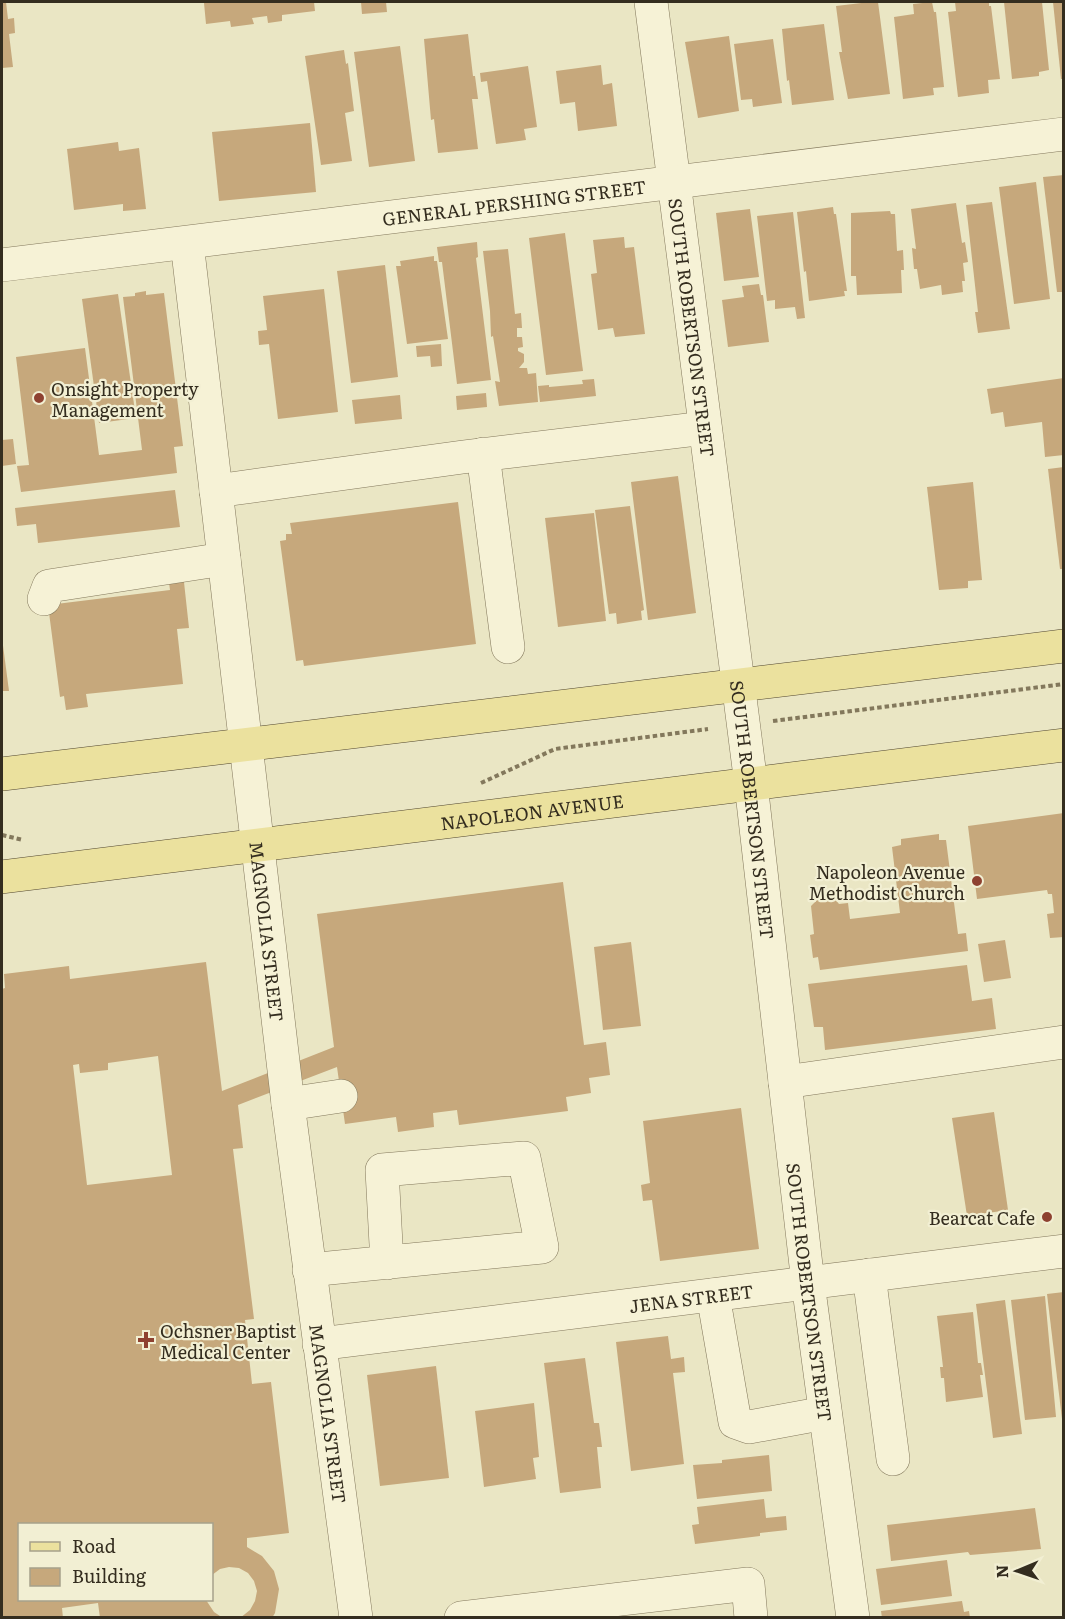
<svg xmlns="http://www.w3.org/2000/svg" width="1065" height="1619" viewBox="0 0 1065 1619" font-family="Literata,serif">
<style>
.building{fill:#c6a87c;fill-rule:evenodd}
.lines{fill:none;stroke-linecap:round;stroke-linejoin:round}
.minor-casing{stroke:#83785c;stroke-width:34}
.major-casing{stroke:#514630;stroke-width:34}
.path{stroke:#83785c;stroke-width:4;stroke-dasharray:4.5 3;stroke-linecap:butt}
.minor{stroke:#f6f2d6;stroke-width:33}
.major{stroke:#ebe19e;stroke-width:33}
.poi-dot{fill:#8e4130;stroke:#f2efd3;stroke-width:2}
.labels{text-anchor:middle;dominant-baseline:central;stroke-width:4.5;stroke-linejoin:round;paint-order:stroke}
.street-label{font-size:18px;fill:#342d1f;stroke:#f2efd3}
.poi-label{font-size:18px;fill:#342d1f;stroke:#f2efd3;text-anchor:start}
</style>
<rect width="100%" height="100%" fill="#eae6c4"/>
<g class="building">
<path d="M 2,2 L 6,2 L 8,19 L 14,18 L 15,33 L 9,34 L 13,67 L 2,68 Z"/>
<path d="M 216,2 L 314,2 L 315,11 L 282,15 L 282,21 L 268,23 L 267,16 L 252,18 L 254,24 L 231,27 L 230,21 L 206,24 L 204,3 Z"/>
<path d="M 361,2 L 386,2 L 387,12 L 362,14 Z"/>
<path d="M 870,2 L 878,2 L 890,94 L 848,99 L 839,52 L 842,52 L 836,6 Z"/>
<path d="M 932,2 L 934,12 L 936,12 L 944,87 L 933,88 L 934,95 L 903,99 L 894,17 L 914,14 L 913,4 Z"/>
<path d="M 955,2 L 989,2 L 989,6 L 991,6 L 1000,79 L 988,80 L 989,93 L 958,97 L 948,12 L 956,11 Z"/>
<path d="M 1004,2 L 1042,2 L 1049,70 L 1039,72 L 1039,76 L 1012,79 Z"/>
<path d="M 1053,2 L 1064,2 L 1064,79 L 1061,79 Z"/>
<path d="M 824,24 L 834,100 L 792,105 L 789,80 L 787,81 L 782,29 Z"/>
<path d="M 468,34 L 473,76 L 475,76 L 478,99 L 472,99 L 478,149 L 438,153 L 434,119 L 431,120 L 424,39 Z"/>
<path d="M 729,36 L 739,111 L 698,118 L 685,42 Z"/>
<path d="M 773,39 L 782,103 L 753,107 L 752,99 L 741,100 L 734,44 Z"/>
<path d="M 400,46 L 415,161 L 369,167 L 354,52 Z"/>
<path d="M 344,50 L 346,64 L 348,63 L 354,111 L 345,113 L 352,161 L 321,165 L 305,56 Z"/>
<path d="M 601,65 L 603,85 L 612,83 L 617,126 L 578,131 L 575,102 L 560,104 L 556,71 Z"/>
<path d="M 528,66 L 537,127 L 524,129 L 526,140 L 496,144 L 487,81 L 481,82 L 480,73 Z"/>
<path d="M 310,123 L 316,192 L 219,201 L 212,132 Z"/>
<path d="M 118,142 L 119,151 L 139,148 L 146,209 L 123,211 L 123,204 L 74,210 L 67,149 Z"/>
<path d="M 1064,175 L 1064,292 L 1057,292 L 1043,177 Z"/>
<path d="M 1036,182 L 1050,299 L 1014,304 L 999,187 Z"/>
<path d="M 992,202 L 1010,329 L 978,333 L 975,312 L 978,312 L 966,205 Z"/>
<path d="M 956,203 L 962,243 L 965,242 L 968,262 L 963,263 L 965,281 L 962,281 L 963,292 L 942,295 L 941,285 L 920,289 L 917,269 L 914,269 L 912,248 L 916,249 L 911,209 Z"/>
<path d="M 833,207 L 834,214 L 836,214 L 847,291 L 844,291 L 845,296 L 809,301 L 806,271 L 804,272 L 797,212 Z"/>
<path d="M 750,209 L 759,277 L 724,281 L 716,213 Z"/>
<path d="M 890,211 L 891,214 L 895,214 L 897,251 L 903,250 L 904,270 L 901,270 L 902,293 L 857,295 L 856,276 L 851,276 L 851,213 Z"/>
<path d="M 793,212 L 805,318 L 797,319 L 795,307 L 775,309 L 775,300 L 767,301 L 757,216 Z"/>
<path d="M 565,233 L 583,371 L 546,375 L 529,238 Z"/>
<path d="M 624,237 L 625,248 L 634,247 L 645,334 L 615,337 L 613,328 L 598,330 L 591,274 L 597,273 L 593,240 Z"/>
<path d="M 477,242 L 478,257 L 476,258 L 491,380 L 457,384 L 442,262 L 439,262 L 437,247 Z"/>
<path d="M 508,249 L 515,314 L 521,313 L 522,328 L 517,328 L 517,337 L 522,337 L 523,347 L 518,348 L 518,351 L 524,354 L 524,362 L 519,368 L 527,368 L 528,374 L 536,373 L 538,402 L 499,406 L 495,381 L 500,382 L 493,336 L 491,337 L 490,311 L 483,251 Z"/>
<path d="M 434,256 L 434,261 L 437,261 L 448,339 L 407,344 L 396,266 L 401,266 L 400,261 Z"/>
<path d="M 385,265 L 398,377 L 351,383 L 337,271 Z"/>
<path d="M 759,284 L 761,295 L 763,295 L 769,342 L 728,347 L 722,300 L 744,297 L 742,286 Z"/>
<path d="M 324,289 L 338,412 L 278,419 L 269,344 L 259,345 L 258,331 L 267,330 L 263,296 Z"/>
<path d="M 146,291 L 146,295 L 164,293 L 183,446 L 174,447 L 177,473 L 21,492 L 17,466 L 29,465 L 16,357 L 85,348 L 99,455 L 142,450 L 123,297 L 135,296 L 135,293 Z"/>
<path d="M 118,294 L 136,418 L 99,423 L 82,299 Z"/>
<path d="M 441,344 L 442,366 L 431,367 L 430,356 L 417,357 L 416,346 Z"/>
<path d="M 1064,378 L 1064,455 L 1045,457 L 1042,422 L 1005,427 L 1003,412 L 991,414 L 987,389 Z"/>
<path d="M 594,379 L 596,396 L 540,402 L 538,386 L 549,385 L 549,387 L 583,384 L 582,380 Z"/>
<path d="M 486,393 L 487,407 L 457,410 L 456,396 Z"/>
<path d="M 400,395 L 402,419 L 355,424 L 352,400 Z"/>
<path d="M 13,439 L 16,464 L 2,466 L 2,440 Z"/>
<path d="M 1064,467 L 1064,569 L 1060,569 L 1048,469 Z"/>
<path d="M 678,476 L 696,613 L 648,620 L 631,482 Z"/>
<path d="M 973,482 L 982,580 L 968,581 L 968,588 L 939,590 L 927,487 Z"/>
<path d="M 175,490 L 180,527 L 38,543 L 36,524 L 17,526 L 15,508 Z"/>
<path d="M 458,502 L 476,644 L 304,666 L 303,660 L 296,661 L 280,541 L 286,540 L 286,534 L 292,534 L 290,523 Z"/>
<path d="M 630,506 L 644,610 L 641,611 L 642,620 L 617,624 L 616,613 L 609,614 L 595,510 Z"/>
<path d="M 594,513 L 606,621 L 558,627 L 545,518 Z"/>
<path d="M 183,573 L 189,628 L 177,629 L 183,684 L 86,694 L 88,707 L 66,710 L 64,696 L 60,697 L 48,605 L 170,590 L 168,575 Z"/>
<path d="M 2,638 L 9,691 L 2,691 Z"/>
<path d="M 1064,813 L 1064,937 L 1050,938 L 1047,914 L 1054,913 L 1052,894 L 1048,894 L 1047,890 L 977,899 L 968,826 Z"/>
<path d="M 939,834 L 939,840 L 946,840 L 958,934 L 966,933 L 968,951 L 820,970 L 818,957 L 813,958 L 810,935 L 814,934 L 811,906 L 818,899 L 833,897 L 839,904 L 848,903 L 850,919 L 900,913 L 892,847 L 901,845 L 901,839 Z"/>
<path d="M 563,882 L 584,1045 L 606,1042 L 610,1075 L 589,1078 L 591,1093 L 566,1097 L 568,1111 L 459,1125 L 457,1110 L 433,1113 L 434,1127 L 398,1132 L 396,1117 L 345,1124 L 337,1067 L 238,1105 L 243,1148 L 233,1149 L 254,1319 L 245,1320 L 252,1384 L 271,1382 L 289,1533 L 247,1538 L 247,1547 L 262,1556 L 274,1571 L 279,1589 L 275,1613 L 272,1618 L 240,1618 L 250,1610 L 255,1601 L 257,1591 L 254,1581 L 248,1573 L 239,1568 L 229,1567 L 220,1569 L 212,1575 L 212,1524 L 20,1524 L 20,1600 L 206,1600 L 214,1612 L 223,1618 L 100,1618 L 98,1603 L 62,1608 L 63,1618 L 2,1618 L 2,989 L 5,988 L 4,974 L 69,966 L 70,979 L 206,962 L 222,1091 L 334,1047 L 317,914 ZM 158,1056 L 172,1175 L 87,1185 L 73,1065 L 79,1064 L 80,1073 L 108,1070 L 108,1063 Z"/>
<path d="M 1005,940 L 1011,978 L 984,982 L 978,944 Z"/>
<path d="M 631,942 L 641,1026 L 603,1030 L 594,947 Z"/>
<path d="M 967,965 L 972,1001 L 992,998 L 996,1029 L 825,1050 L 823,1027 L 814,1027 L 808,984 Z"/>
<path d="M 741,1108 L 759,1249 L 660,1261 L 652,1200 L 643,1201 L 641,1185 L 650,1183 L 643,1121 Z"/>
<path d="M 994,1112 L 1008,1210 L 967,1216 L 952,1118 Z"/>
<path d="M 1064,1292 L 1064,1419 L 1062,1419 L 1047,1294 Z"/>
<path d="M 1045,1296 L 1056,1417 L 1025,1420 L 1011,1300 Z"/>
<path d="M 1005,1300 L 1022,1434 L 993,1438 L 976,1304 Z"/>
<path d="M 973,1312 L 978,1363 L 981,1363 L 983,1375 L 980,1375 L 983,1397 L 946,1402 L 944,1378 L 941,1378 L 940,1367 L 943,1367 L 937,1316 Z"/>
<path d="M 668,1336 L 671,1359 L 684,1357 L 685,1372 L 673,1373 L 684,1464 L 631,1471 L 616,1342 Z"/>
<path d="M 585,1358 L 594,1423 L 599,1423 L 602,1447 L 597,1447 L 601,1488 L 560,1493 L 544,1363 Z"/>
<path d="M 436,1366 L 449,1478 L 380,1486 L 367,1375 Z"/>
<path d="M 534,1403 L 539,1457 L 533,1458 L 536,1479 L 484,1487 L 475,1411 Z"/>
<path d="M 769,1455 L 772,1491 L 697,1499 L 693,1465 L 722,1463 L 722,1460 Z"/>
<path d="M 764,1499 L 766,1518 L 786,1516 L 787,1530 L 760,1533 L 760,1536 L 695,1544 L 692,1525 L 699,1524 L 697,1507 Z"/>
<path d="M 1035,1508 L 1041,1549 L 970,1555 L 968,1552 L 891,1561 L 887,1525 Z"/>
<path d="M 947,1560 L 952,1596 L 881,1605 L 876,1569 Z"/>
<path d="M 962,1601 L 964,1612 L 969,1611 L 970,1618 L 882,1618 L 881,1611 Z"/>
</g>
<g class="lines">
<defs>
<g id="minor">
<path id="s1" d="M 651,2 L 751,784 L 808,1283 L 853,1618"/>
<path id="s2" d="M 187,243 L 288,1104 L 356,1618"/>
<path id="s3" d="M 2,265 L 1064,134"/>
<path d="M 483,454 L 508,647"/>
<path d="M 216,491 L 463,457 L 705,428"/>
<path d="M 44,599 L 49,586 L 224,559"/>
<path d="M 785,1082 L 1064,1042"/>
<path d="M 288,1104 L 341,1096"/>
<path d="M 309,1270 L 542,1247 L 524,1158 L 382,1170 L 387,1263"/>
<path d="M 869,1275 L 893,1459"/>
<path d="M 713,1295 L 735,1422 L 749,1427 L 825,1413"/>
<path id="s4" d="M 319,1344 L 1064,1251"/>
<path d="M 461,1618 L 748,1584 L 751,1618"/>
</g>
<g id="major">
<path d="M 2,774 L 1064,646"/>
<path id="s5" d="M 2,877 L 1064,745"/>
</g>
</defs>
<use href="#minor" class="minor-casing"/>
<use href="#major" class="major-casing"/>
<g class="path">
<path d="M 773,721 L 1064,684"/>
<path d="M 481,783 L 555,749 L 708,729"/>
<path d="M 2,835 L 23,840"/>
</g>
<use href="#minor" class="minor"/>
<use href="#major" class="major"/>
</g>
<g class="poi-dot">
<circle cx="39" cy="398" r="6"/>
<circle cx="977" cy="881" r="6"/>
<circle cx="1047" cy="1217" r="6"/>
<path d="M143 1331h6v6h6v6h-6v6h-6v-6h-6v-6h6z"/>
</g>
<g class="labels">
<g class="street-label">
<text stroke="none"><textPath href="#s3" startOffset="516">GENERAL PERSHING STREET</textPath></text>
<text stroke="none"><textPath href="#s1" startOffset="328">SOUTH ROBERTSON STREET</textPath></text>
<text stroke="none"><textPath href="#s1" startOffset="814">SOUTH ROBERTSON STREET</textPath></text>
<text stroke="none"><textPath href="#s5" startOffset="534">NAPOLEON AVENUE</textPath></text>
<text stroke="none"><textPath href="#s2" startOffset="693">MAGNOLIA STREET</textPath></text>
<text stroke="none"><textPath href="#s1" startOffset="1300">SOUTH ROBERTSON STREET</textPath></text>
<text stroke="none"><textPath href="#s4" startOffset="375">JENA STREET</textPath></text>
<text stroke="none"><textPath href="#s2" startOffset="1179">MAGNOLIA STREET</textPath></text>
</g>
<g class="poi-label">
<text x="51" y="388">Onsight Property<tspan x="51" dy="21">Management</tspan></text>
<text x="965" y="871" text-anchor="end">Napoleon Avenue<tspan x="965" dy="21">Methodist Church</tspan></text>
<text x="1035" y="1217" text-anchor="end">Bearcat Cafe</text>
<text x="160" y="1330">Ochsner Baptist<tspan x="160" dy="21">Medical Center</tspan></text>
</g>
</g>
<rect width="1065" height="1619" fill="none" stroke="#342d1f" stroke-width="6"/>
<rect x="18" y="1523" width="195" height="78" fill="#f2efd3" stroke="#a6a18b" stroke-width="1.5"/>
<rect x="30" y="1542" width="30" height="9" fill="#ebe19e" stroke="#a6a18b" stroke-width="1.5"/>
<text x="72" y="1553" font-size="18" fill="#342d1f">Road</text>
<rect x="30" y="1568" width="30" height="18" fill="#c6a87c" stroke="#a6a18b" stroke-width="1.5"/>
<text x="72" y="1583" font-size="18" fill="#342d1f">Building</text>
<g transform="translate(1017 1571) rotate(268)" stroke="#f2efd3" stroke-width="4.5" paint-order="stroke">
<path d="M0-4.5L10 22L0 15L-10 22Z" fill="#342d1f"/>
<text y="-9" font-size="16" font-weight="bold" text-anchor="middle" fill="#342d1f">N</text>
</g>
</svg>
